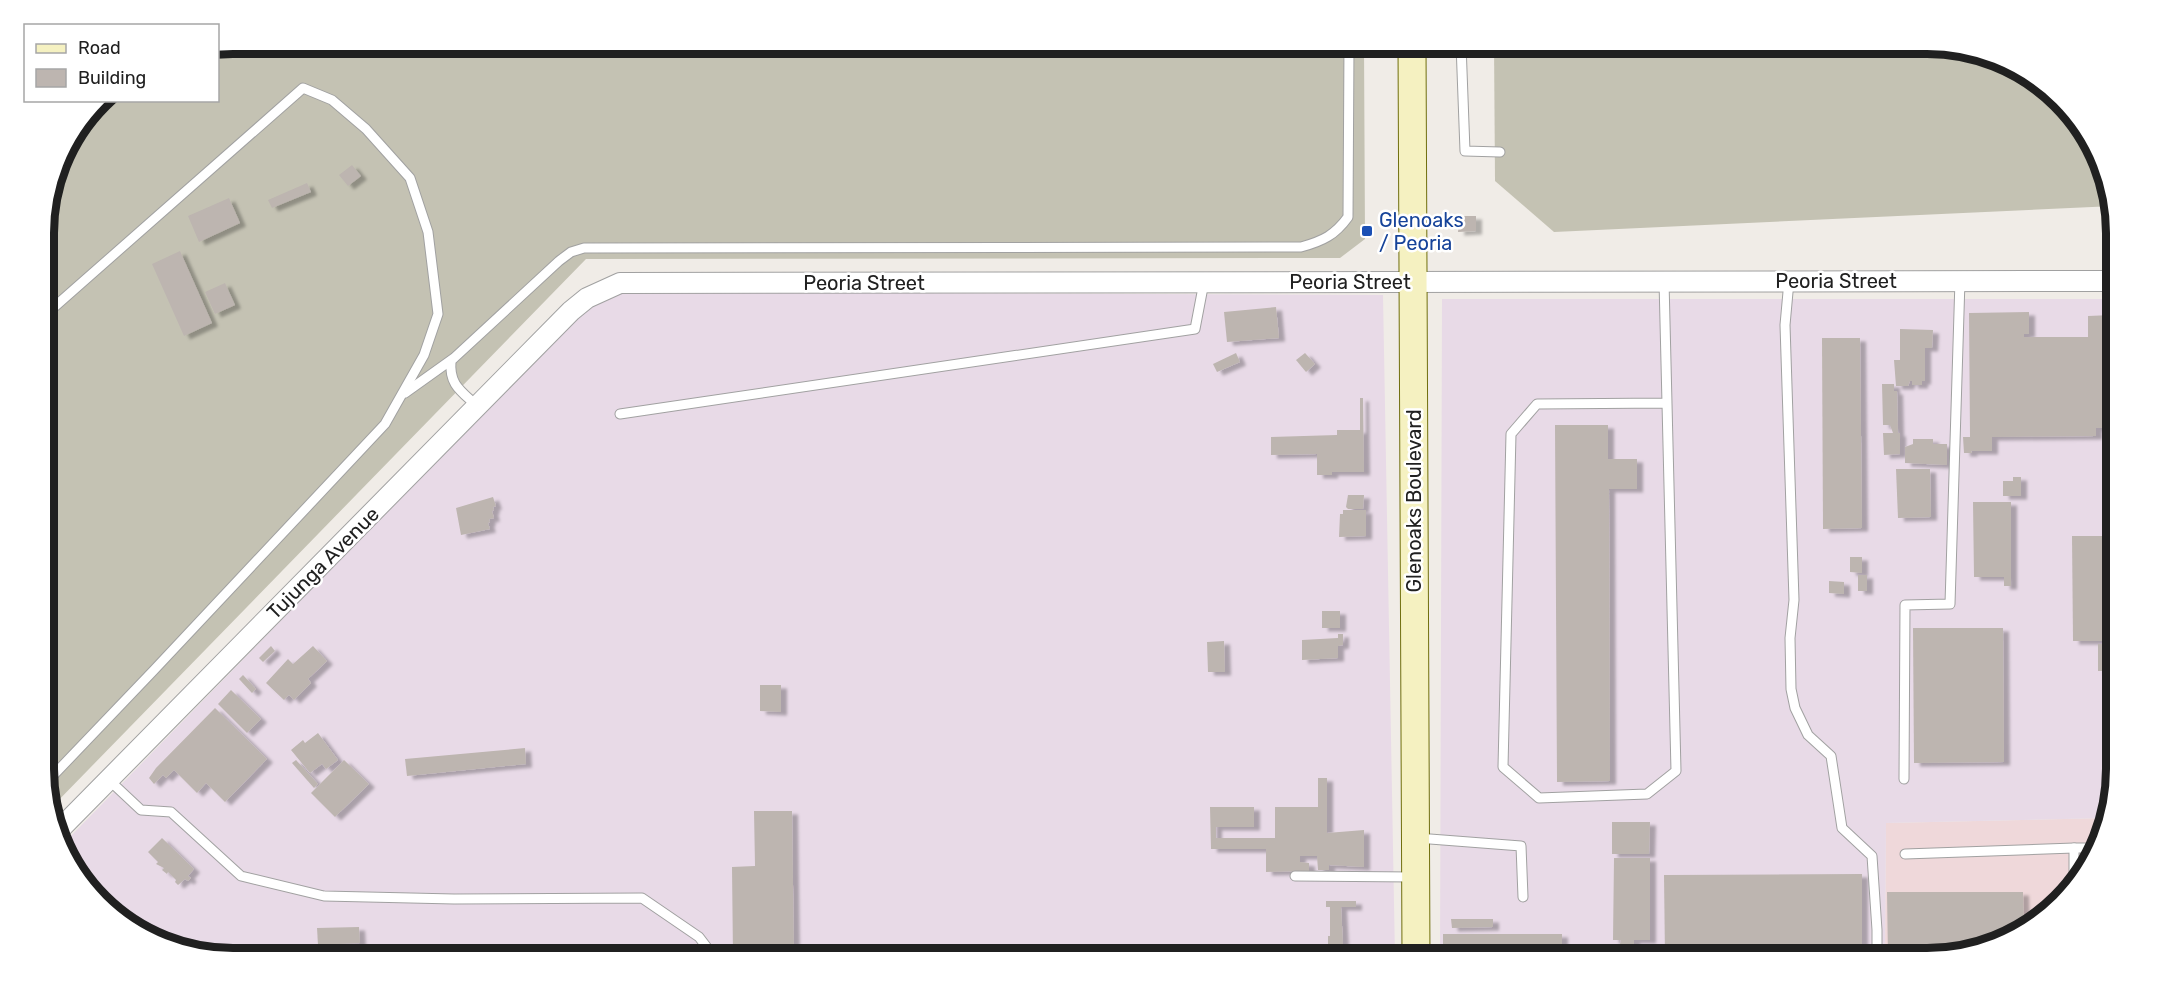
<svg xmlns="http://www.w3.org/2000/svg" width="2160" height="1002" viewBox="0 0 2160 1002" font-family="Rubik,sans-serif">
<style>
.commercial{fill:#efd8da}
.industrial{fill:#e8dae7}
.construction{fill:#c4c2b3}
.building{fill:#bdb5b0;filter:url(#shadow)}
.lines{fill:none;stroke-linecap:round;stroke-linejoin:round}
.lane-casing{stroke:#a1a1a1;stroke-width:11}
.street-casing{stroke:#a1a1a1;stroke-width:22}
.secondary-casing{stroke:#706f0e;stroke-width:29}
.lane{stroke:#fff;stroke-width:9}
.street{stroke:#fff;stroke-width:20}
.secondary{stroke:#f5f1c1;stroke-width:27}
.transit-dot{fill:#1a4fb4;stroke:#fff;stroke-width:2}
.labels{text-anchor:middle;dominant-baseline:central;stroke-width:5;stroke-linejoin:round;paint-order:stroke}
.transit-label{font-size:20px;fill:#164399;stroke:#fff;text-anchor:start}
.street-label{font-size:20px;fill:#202020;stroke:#fff}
.rim{fill:none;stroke:#202020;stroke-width:8}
</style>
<defs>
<filter id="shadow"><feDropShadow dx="6" dy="3.5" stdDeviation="1.5" flood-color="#0004"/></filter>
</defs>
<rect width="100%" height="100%" fill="#f0ece7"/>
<path class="commercial" d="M 2107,818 L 2102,842 L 2070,894 L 2033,926 L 1939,958 L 1885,958 L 1886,823 Z"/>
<g class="industrial">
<path d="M 619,292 L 1383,295 L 1395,958 L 233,958 L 160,944 L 82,884 L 65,842 L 585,309 Z"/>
<path d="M 1442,299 L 2115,299 L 2116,770 L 2107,818 L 1886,823 L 1885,958 L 1440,958 Z"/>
</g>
<g class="construction">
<path d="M 233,44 L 1364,44 L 1365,239 L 1340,258 L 586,259 L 51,808 L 45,794 L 44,220 L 63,149 L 100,101 L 218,100 L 218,47 Z"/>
<path d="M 1494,44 L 1927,44 L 2000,58 L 2078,118 L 2114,206 L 1554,232 L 1495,181 Z"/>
</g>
<g class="building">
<path d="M 352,165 L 361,176 L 348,186 L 339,175 Z"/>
<path d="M 307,183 L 311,192 L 272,208 L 268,200 Z"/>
<path d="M 229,198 L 240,223 L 199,242 L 188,216 Z"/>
<path d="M 1460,216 L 1476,216 L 1476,231 L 1458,232 Z"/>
<path d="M 180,251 L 212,323 L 184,336 L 152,264 Z"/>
<path d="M 225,283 L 235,305 L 215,314 L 205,292 Z"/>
<path d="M 1276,307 L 1279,338 L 1227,342 L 1224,312 Z"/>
<path d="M 2029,312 L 2029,334 L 2024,334 L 2024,337 L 2088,337 L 2088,316 L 2112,315 L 2112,428 L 2096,428 L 2096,436 L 1992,437 L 1992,451 L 1971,451 L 1972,453 L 1964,453 L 1963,437 L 1970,437 L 1969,313 Z"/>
<path d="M 1900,329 L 1933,330 L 1932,348 L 1925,348 L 1925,381 L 1922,381 L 1922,385 L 1912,385 L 1912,381 L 1910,381 L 1908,386 L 1896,386 L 1894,360 L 1900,360 Z"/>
<path d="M 1822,338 L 1860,338 L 1862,528 L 1823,529 Z"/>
<path d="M 1236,353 L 1240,362 L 1217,372 L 1213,364 Z"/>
<path d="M 1305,353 L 1315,364 L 1306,372 L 1296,360 Z"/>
<path d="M 1882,384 L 1894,384 L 1894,391 L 1897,391 L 1898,433 L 1900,433 L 1900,454 L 1884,455 L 1883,433 L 1893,433 L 1890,425 L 1883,425 Z"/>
<path d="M 1360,398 L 1363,398 L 1364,472 L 1332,472 L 1332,475 L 1317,475 L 1317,454 L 1271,455 L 1271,437 L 1337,435 L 1337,430 L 1360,430 Z"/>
<path d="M 1555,425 L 1608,425 L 1608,459 L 1637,459 L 1637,489 L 1609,489 L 1610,781 L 1557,782 Z"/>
<path d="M 1913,439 L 1933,439 L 1933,444 L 1947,444 L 1947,465 L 1905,463 L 1905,447 L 1913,444 Z"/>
<path d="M 1896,469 L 1930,469 L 1931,517 L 1898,518 Z"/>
<path d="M 2013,477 L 2021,477 L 2021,496 L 2003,496 L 2003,481 L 2013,481 Z"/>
<path d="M 1348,495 L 1364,495 L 1363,509 L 1348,509 L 1346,507 Z"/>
<path d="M 493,497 L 496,506 L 493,507 L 494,510 L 492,511 L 494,518 L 489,519 L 490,522 L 488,523 L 490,529 L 461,535 L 456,508 Z"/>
<path d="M 1973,502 L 2011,502 L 2011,586 L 2004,586 L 2004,577 L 1974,577 Z"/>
<path d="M 1343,510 L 1366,510 L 1366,536 L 1339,537 L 1340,514 L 1343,514 Z"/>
<path d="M 2072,536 L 2111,536 L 2111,641 L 2073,641 Z"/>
<path d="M 1850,557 L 1862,557 L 1862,573 L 1850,572 Z"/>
<rect x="1858" y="575" width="9" height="16"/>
<path d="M 1829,581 L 1844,582 L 1844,594 L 1829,593 Z"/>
<rect x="1322" y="611" width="18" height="17"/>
<path d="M 1913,628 L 2003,628 L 2004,762 L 1914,763 Z"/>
<path d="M 1338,634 L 1343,634 L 1343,645 L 1338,646 L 1338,658 L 1302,660 L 1302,640 L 1338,638 Z"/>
<path d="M 1224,641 L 1225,672 L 1208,672 L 1207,642 Z"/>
<path d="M 2098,644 L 2114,644 L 2113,671 L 2098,671 Z"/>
<path d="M 271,646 L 275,651 L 263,662 L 259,658 Z"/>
<path d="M 313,646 L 327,661 L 308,679 L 311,683 L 294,700 L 289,695 L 284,700 L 266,683 L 288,659 L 293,664 Z"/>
<path d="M 243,675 L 256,689 L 252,693 L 239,679 Z"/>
<path d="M 760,685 L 781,685 L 781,712 L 760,711 Z"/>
<path d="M 231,690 L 261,719 L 247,733 L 218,704 Z"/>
<path d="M 215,708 L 267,759 L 225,802 L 206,783 L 197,793 L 174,770 L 166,778 L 163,775 L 154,784 L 149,778 L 156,768 Z"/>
<path d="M 318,733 L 338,760 L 326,769 L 322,764 L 310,773 L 291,750 L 303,740 L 305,743 Z"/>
<path d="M 525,748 L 526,764 L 407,776 L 405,759 Z"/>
<path d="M 296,760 L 318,784 L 314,788 L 292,763 Z"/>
<path d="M 344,760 L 369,784 L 335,817 L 311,793 Z"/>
<path d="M 1318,778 L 1327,778 L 1327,833 L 1364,830 L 1364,867 L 1329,865 L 1329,870 L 1318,870 L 1317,856 L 1300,856 L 1300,862 L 1309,863 L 1309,871 L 1266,872 L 1266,849 L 1211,849 L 1210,807 L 1254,807 L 1254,827 L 1216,827 L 1216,838 L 1275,838 L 1275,807 L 1318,807 Z"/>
<path d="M 754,811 L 792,811 L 794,958 L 733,958 L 732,867 L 755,866 Z"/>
<path d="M 1612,822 L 1650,822 L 1649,854 L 1612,854 Z"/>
<path d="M 162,838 L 194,869 L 188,876 L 191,878 L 188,881 L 185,879 L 178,885 L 175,882 L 176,880 L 168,872 L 167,874 L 162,870 L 164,868 L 156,864 L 158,862 L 148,852 Z"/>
<path d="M 1614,858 L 1650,858 L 1650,940 L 1634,940 L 1634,944 L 1620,944 L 1621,940 L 1613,940 Z"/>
<path d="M 1862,874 L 1862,958 L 1665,958 L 1664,875 Z"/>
<path d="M 1887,892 L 2023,892 L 2024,929 L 2013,933 L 2001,933 L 2001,937 L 1939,958 L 1888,958 Z"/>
<path d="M 1326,901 L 1356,901 L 1356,907 L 1341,907 L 1343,944 L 1368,944 L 1368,958 L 1328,958 L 1328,936 L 1330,936 L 1330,907 L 1326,907 Z"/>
<path d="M 1451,919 L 1493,919 L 1493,927 L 1452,928 Z"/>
<path d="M 359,927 L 360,943 L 318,945 L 317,928 Z"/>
<rect x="1443" y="934" width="119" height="24"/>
</g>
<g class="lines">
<defs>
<g id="lane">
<path d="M 1461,44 L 1465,151 L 1500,152"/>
<path d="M 1664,281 L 1676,771 L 1647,794 L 1539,798 L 1503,767 L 1511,434 L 1537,404 L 1667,403"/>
<path d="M 1789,281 L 1785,325 L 1794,600 L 1790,638 L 1791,689 L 1795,708 L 1808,735 L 1831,756 L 1842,828 L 1872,856 L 1877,930 L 1877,958"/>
<path d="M 44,316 L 303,88 L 332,100 L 366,129 L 410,178 L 428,232 L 438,314 L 424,355 L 385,424 L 154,670 L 45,784"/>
<path d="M 451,361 C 449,385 461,391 477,406"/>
<path d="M 405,393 L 454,358 L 559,261 L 571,252 L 584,248 L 1301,247 C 1323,241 1335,235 1348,217 L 1349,44"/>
<path d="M 620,414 L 1195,329 L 1204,282"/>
<path d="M 1904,779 L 1905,605 L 1950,604 L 1960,280"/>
<path d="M 109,780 L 141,810 L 171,812 L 241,876 L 324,896 L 454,899 L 642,898 L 699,937 L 715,958"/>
<path d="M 1417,838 L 1521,846 L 1523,897"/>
<path d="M 1905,854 L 2074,848"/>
<path d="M 1295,876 L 1413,877"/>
<path d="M 2074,887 L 2074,848 L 2098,848"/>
</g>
<path id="street" d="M 60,829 L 571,311 L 587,298 L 620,283 L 2115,281"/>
<path id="secondary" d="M 1412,44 L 1416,958"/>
</defs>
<use href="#lane" class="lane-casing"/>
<use href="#street" class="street-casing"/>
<use href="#secondary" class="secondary-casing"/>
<use href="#lane" class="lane"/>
<use href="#street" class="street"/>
<use href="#secondary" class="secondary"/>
</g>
<rect class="transit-dot" x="1361" y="225" width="12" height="12" rx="3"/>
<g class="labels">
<g class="transit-label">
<text x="1379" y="220">Glenoaks<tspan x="1379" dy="23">/ Peoria</tspan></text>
</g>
<g class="street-label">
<text x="1836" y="281">Peoria Street</text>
<text x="1350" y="282">Peoria Street</text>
<text x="864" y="283">Peoria Street</text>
<text transform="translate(1414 501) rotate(-90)">Glenoaks Boulevard</text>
<text transform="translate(323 563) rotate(-45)">Tujunga Avenue</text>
</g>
</g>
<path d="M0 0H2160V1002H0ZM233 54H1927A179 179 0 0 1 2106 233V769A179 179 0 0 1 1927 948H233A179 179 0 0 1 54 769V233A179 179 0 0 1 233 54Z" fill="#fff" fill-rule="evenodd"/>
<path class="rim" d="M233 54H1927A179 179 0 0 1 2106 233V769A179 179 0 0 1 1927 948H233A179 179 0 0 1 54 769V233A179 179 0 0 1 233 54Z"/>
<rect x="24" y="24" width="195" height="78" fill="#ffffff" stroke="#a6a6a6" stroke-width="1.5"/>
<rect x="36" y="44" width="30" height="9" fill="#f5f1c1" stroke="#a6a6a6" stroke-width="1.5"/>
<text x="78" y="54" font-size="18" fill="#202020">Road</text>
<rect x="36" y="69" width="30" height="18" fill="#bdb5b0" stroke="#a6a6a6" stroke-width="1.5"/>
<text x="78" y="84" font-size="18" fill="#202020">Building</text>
</svg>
